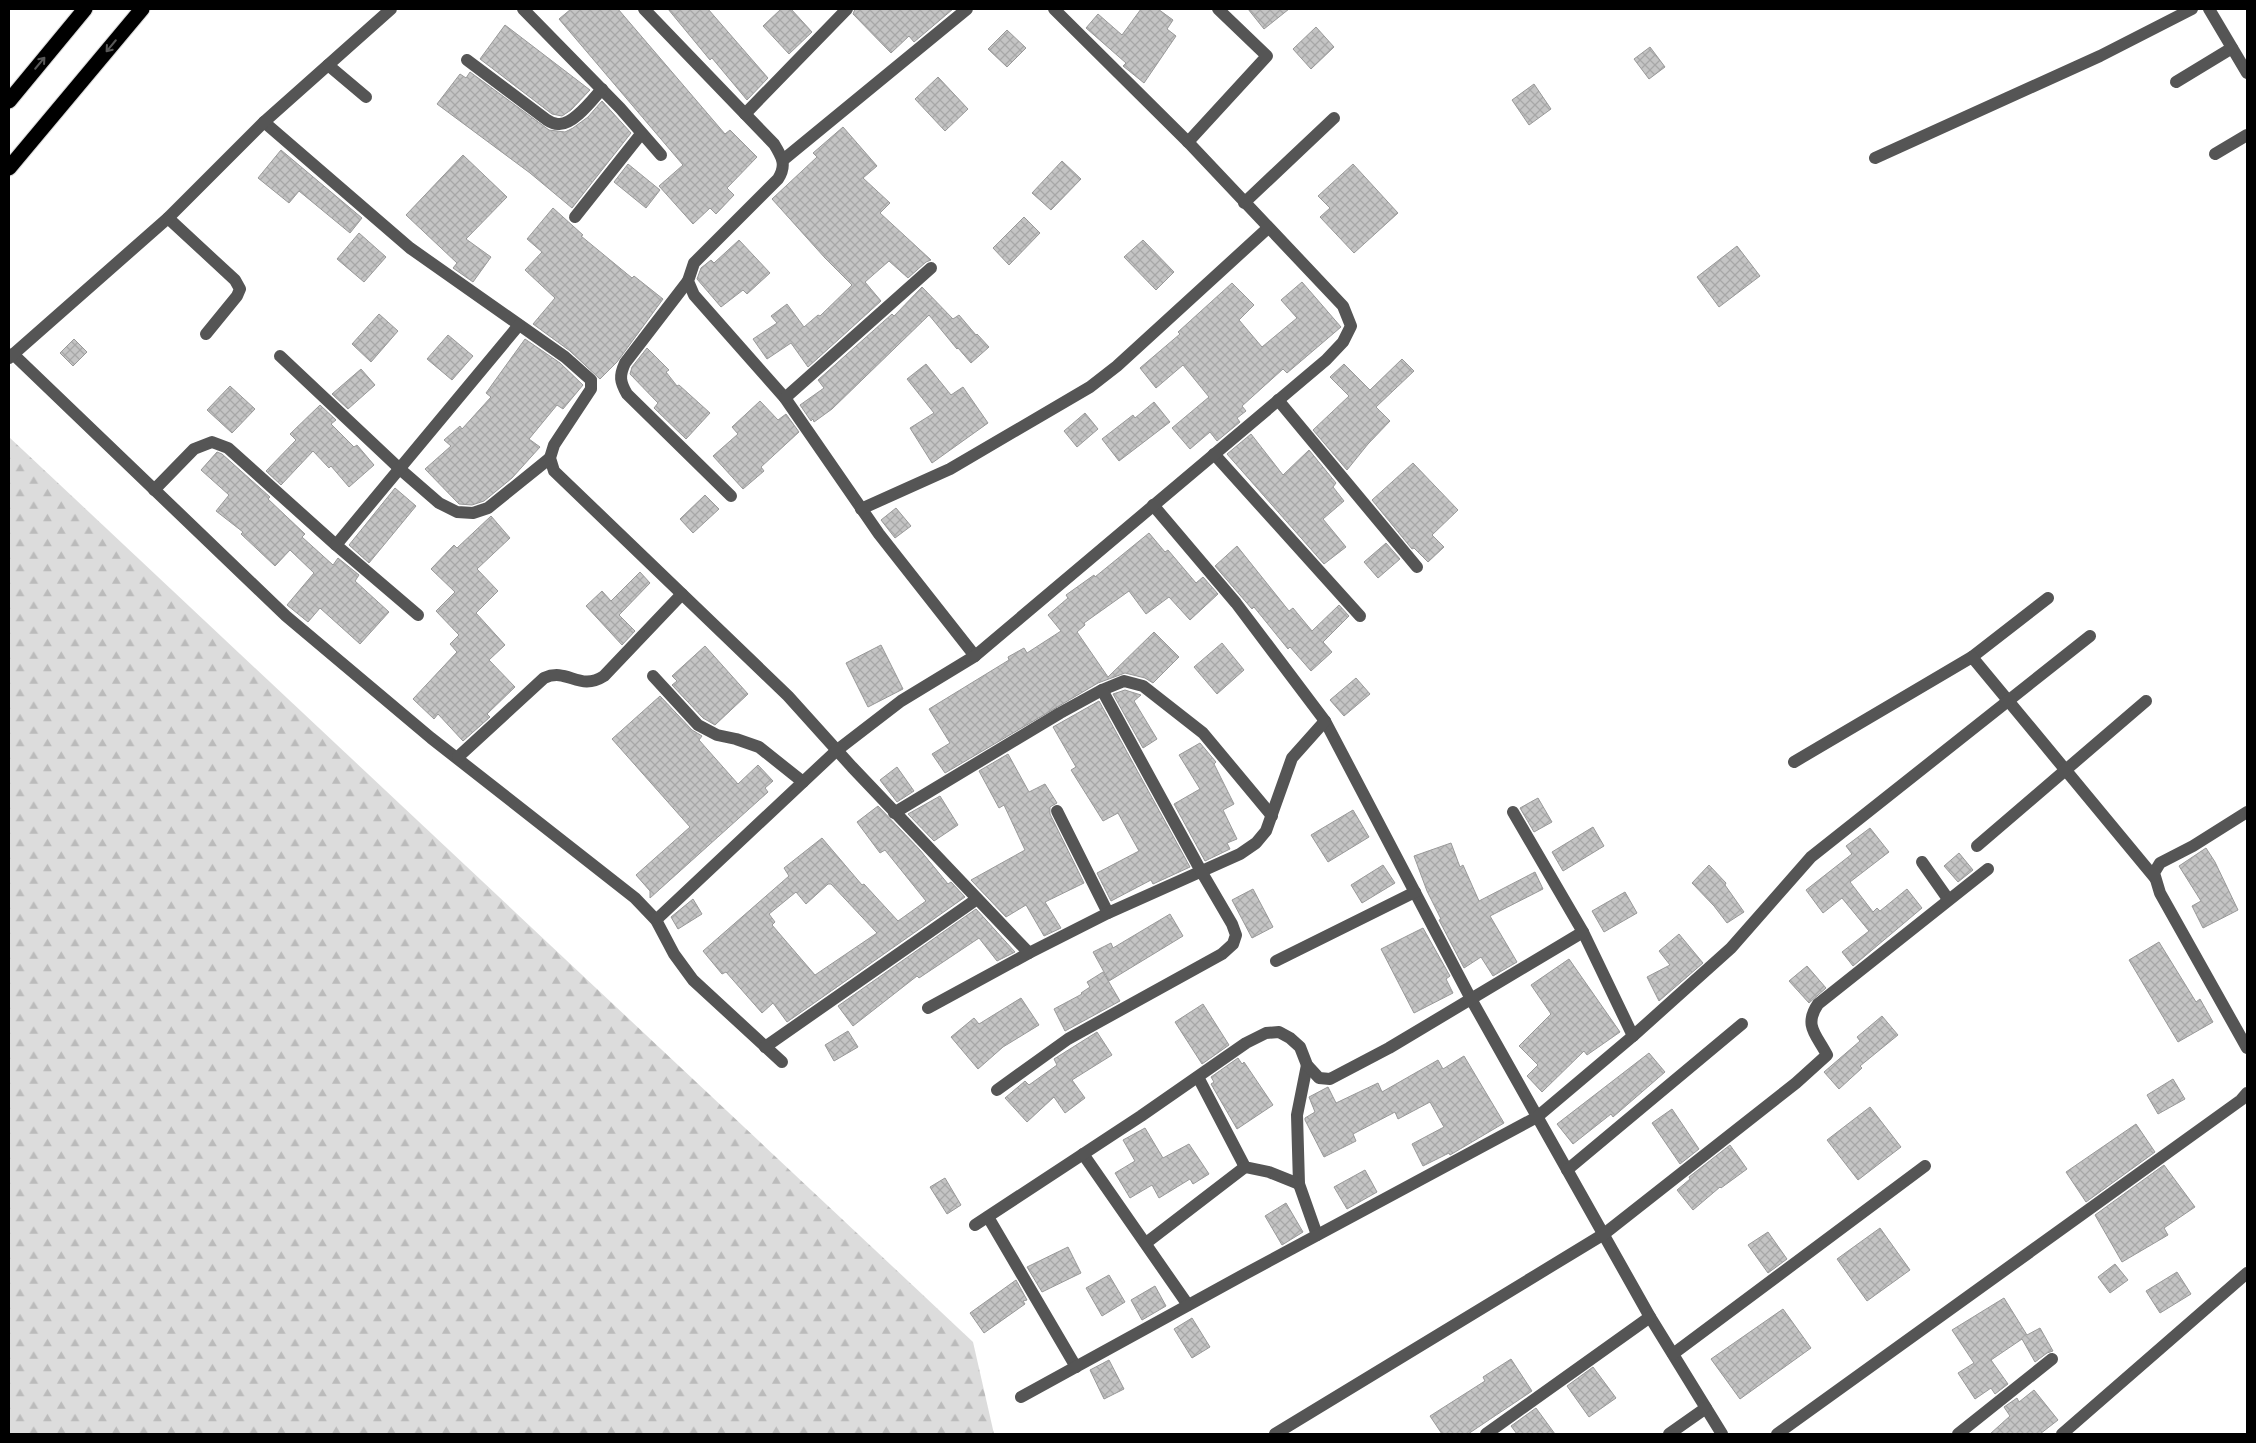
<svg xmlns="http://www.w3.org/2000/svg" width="2256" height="1443" viewBox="0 0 2256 1443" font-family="Karla,sans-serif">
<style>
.forest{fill:url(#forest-firs)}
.building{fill:url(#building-cross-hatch);stroke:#999;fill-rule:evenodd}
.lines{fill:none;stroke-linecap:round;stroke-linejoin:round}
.highway-casing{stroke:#dbdbdb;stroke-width:17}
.minor{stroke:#555;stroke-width:12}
.highway{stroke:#000;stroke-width:15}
.oneway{stroke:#595959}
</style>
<defs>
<pattern id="forest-firs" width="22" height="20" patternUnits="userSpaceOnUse" patternTransform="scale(1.25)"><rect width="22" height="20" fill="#dcdcdc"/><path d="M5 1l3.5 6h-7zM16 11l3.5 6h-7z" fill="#bbb"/></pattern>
<pattern id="building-cross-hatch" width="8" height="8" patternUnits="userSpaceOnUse" patternTransform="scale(1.25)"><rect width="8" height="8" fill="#c4c4c4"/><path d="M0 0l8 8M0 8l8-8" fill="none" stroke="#a7a7a7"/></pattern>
</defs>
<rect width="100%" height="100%" fill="#fff"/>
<path class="forest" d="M 9,437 L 973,1342 L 994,1434 L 9,1434 Z"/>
<g class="building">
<path d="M 571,9 L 618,9 L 725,134 L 730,130 L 757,157 L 727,188 L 734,195 L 716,214 L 710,208 L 693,224 L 659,186 L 683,165 L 559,19 Z"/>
<path d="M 668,9 L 708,9 L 768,78 L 747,100 L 712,58 L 710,60 Z"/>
<path d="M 781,9 L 791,9 L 812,32 L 789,54 L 763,26 Z"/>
<path d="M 855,9 L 953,9 L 914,42 L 909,36 L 891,53 L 853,14 Z"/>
<path d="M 1141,9 L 1158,9 L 1173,20 L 1167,29 L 1176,36 L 1144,83 L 1123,66 L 1126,63 L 1086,28 L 1098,14 L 1122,35 Z"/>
<path d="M 1248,9 L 1289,9 L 1264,29 Z"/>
<path d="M 505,25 L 590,90 L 571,110 L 562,116 L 552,114 L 480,59 Z"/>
<path d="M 1316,27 L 1334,47 L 1311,69 L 1293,49 Z"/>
<path d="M 1007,30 L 1026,48 L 1007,67 L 988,49 Z"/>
<path d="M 1650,47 L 1665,67 L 1649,79 L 1634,59 Z"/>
<path d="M 470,72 L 549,130 L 565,132 L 573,128 L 588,117 L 602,101 L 631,133 L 572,208 L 530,173 L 437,104 L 460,74 L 466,78 Z"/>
<path d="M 938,77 L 968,109 L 945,131 L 915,99 Z"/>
<path d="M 1534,84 L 1551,109 L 1529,125 L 1512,100 Z"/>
<path d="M 843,127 L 877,166 L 863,178 L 890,203 L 880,213 L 931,260 L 926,262 L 908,278 L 889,261 L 865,282 L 881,301 L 808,367 L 791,343 L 767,359 L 753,339 L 777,323 L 771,316 L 787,304 L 804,327 L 818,315 L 820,316 L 852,285 L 825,258 L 772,199 L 817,157 L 813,153 Z"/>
<path d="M 281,150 L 362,218 L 350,233 L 299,191 L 289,203 L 258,178 Z"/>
<path d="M 463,155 L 507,197 L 466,239 L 491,257 L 473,282 L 453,268 L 457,263 L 406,215 Z"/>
<path d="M 1062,161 L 1081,179 L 1051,210 L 1032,193 Z"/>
<path d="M 628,164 L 660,190 L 646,208 L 614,182 Z"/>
<path d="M 1353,164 L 1398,213 L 1354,253 L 1320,217 L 1330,208 L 1318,196 Z"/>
<path d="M 553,208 L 583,235 L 581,236 L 632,278 L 634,276 L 663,299 L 617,362 L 600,379 L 570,351 L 533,324 L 555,298 L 525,270 L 542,252 L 527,239 Z"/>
<path d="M 1024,217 L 1040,233 L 1009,265 L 993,248 Z"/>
<path d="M 359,233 L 386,257 L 364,282 L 337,259 Z"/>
<path d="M 739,240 L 770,273 L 747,294 L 743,290 L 721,307 L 697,279 L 701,268 L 711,260 L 714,263 Z"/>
<path d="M 1143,240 L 1174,272 L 1156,290 L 1124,257 Z"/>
<path d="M 1737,246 L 1760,276 L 1719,307 L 1697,277 Z"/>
<path d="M 1302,282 L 1341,327 L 1287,373 L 1283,369 L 1242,406 L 1246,411 L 1237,418 L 1240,422 L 1217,441 L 1210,432 L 1190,449 L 1172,428 L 1209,397 L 1183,365 L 1156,388 L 1140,368 L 1180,334 L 1178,332 L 1232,283 L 1254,305 L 1239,320 L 1262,347 L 1297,318 L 1281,300 Z"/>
<path d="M 922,287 L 953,319 L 959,315 L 976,335 L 977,334 L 989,347 L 971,363 L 958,348 L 957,349 L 929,315 L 832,409 L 814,422 L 813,419 L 811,421 L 800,405 L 824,388 L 818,380 L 892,314 L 894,316 Z"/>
<path d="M 379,314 L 398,331 L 371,362 L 352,344 Z"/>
<path d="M 448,335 L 473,356 L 452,380 L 427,359 Z"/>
<path d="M 74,339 L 87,352 L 73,366 L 60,353 Z"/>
<path d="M 525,339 L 560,363 L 583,385 L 563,409 L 557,405 L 529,439 L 540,447 L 512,478 L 484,501 L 472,505 L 459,504 L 425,469 L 451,446 L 444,440 L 460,426 L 462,429 L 491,397 L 486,393 Z"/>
<path d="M 647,348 L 669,370 L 666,372 L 677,386 L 679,385 L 710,413 L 686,439 L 654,408 L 658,403 L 630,374 L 632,367 Z"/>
<path d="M 1402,359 L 1414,371 L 1376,407 L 1390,421 L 1368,444 L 1347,470 L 1313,430 L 1349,396 L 1330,377 L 1344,364 L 1370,390 Z"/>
<path d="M 926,364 L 951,395 L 963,387 L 988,423 L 932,463 L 910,428 L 934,413 L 907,379 Z"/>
<path d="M 361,369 L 375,385 L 348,409 L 332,394 Z"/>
<path d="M 230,386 L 255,409 L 232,433 L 207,410 Z"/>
<path d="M 760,401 L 778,420 L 786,414 L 799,432 L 761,467 L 764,471 L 743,489 L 713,456 L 738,434 L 732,427 Z"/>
<path d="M 1154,402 L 1170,422 L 1119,461 L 1102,439 L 1133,415 L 1135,418 Z"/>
<path d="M 320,405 L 336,420 L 331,424 L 354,447 L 357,445 L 374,465 L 349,487 L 331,466 L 329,468 L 313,451 L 281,485 L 266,471 L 296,440 L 290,434 Z"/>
<path d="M 1085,413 L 1098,429 L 1077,447 L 1064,431 Z"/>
<path d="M 1251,434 L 1283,475 L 1309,450 L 1336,483 L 1333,487 L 1344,501 L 1323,519 L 1346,547 L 1324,564 L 1227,454 Z"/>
<path d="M 217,452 L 222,454 L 270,497 L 268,499 L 305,534 L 302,537 L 333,565 L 338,558 L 359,575 L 355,581 L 389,612 L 360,644 L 320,608 L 308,622 L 287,605 L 314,573 L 290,550 L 275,566 L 241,534 L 243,532 L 216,511 L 229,495 L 201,470 Z"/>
<path d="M 1413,463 L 1458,510 L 1432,535 L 1444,547 L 1428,562 L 1414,548 L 1412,549 L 1372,500 Z"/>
<path d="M 395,488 L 416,506 L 369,563 L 349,545 Z"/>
<path d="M 705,495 L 719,509 L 693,533 L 680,519 Z"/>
<path d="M 896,508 L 911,526 L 895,538 L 881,520 Z"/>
<path d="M 491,516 L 510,538 L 477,569 L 498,591 L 476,613 L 505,645 L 489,660 L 515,687 L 487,714 L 490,717 L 463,741 L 438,714 L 434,719 L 413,699 L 457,652 L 450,644 L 459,635 L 436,611 L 455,592 L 431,569 L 454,545 L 457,548 Z"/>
<path d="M 1149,533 L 1165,552 L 1168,550 L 1196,583 L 1203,577 L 1218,594 L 1190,620 L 1169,597 L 1146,614 L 1129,591 L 1084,623 L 1085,625 L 1077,632 L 1108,677 L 1154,632 L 1179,657 L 1153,683 L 1145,678 L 1125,673 L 1098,683 L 945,773 L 932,754 L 950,743 L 929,709 L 1009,660 L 1008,657 L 1024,648 L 1027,653 L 1061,631 L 1048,615 L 1068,598 L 1066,595 L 1094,575 L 1095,577 Z"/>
<path d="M 1386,543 L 1400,559 L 1378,578 L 1364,562 Z"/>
<path d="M 1237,546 L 1289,611 L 1293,608 L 1312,631 L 1339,605 L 1349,616 L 1323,642 L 1332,652 L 1311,671 L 1290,647 L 1288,649 L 1254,607 L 1252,609 L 1215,566 Z"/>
<path d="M 640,572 L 650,583 L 619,615 L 635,631 L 622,645 L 586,606 L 602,591 L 611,601 Z"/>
<path d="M 1222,643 L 1244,670 L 1217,694 L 1194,667 Z"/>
<path d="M 881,645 L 903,689 L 868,707 L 846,663 Z"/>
<path d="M 705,646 L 748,694 L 715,725 L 703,718 L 672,685 L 677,681 L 672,676 Z"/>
<path d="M 1356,678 L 1370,694 L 1344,716 L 1330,700 Z"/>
<path d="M 1125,690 L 1141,695 L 1134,701 L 1157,739 L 1143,748 L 1113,694 Z"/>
<path d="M 660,696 L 692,730 L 702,736 L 699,740 L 738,784 L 758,765 L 773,781 L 765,788 L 768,792 L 650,898 L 650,891 L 636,875 L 690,827 L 612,739 Z"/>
<path d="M 1099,701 L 1190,867 L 1153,884 L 1151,880 L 1111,901 L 1097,873 L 1139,851 L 1118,813 L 1103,821 L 1071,770 L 1076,767 L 1053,727 Z"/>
<path d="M 1200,743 L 1216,762 L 1214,764 L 1234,804 L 1223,810 L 1237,839 L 1227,843 L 1230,849 L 1205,861 L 1174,804 L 1200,789 L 1179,755 Z"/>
<path d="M 1008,754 L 1029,792 L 1045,784 L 1057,803 L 1050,807 L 1050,814 L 1084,883 L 1045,902 L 1061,928 L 1044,936 L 1026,905 L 1006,917 L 971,880 L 1025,850 L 1004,805 L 999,808 L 979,771 Z"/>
<path d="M 897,767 L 914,791 L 897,802 L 880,780 Z"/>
<path d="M 940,796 L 958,825 L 934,841 L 908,814 Z"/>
<path d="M 1538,798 L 1552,822 L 1534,832 L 1520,808 Z"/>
<path d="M 878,806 L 920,850 L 948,884 L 951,882 L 965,897 L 787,1022 L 773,1003 L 762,1013 L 726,972 L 722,974 L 703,951 L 789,876 L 784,868 L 822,838 L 862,885 L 864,884 L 898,921 L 926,901 L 885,850 L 880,853 L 857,822 ZM 828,884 L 831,884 L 877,933 L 815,975 L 772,925 L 775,922 L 769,914 L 796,892 L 806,904 Z"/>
<path d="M 1353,810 L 1369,837 L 1328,862 L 1311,835 Z"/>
<path d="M 1593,827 L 1604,846 L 1563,871 L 1552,852 Z"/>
<path d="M 1870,828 L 1889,852 L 1850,882 L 1873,912 L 1877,908 L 1880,911 L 1907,889 L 1922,908 L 1853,966 L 1842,952 L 1869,931 L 1842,898 L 1823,913 L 1806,890 L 1852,854 L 1846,846 Z"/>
<path d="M 1451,843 L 1460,867 L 1463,865 L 1479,901 L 1535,872 L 1543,889 L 1490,916 L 1517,962 L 1493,976 L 1481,957 L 1464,968 L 1439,920 L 1441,919 L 1427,891 L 1414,856 Z"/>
<path d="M 2206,848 L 2215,862 L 2238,910 L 2203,928 L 2192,906 L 2201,901 L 2179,866 Z"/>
<path d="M 1959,853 L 1973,870 L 1958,882 L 1944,866 Z"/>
<path d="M 1383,865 L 1395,883 L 1362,903 L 1351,885 Z"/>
<path d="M 1709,865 L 1726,883 L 1725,885 L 1744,912 L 1727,923 L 1714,906 L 1692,883 Z"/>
<path d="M 1253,889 L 1273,927 L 1252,938 L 1232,900 Z"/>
<path d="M 1625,892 L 1637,913 L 1604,932 L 1592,911 Z"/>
<path d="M 693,899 L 702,914 L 678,929 L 671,917 Z"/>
<path d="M 976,909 L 1015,952 L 997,961 L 979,938 L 919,978 L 917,976 L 853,1026 L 838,1006 Z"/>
<path d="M 1170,914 L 1183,936 L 1109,981 L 1093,952 L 1111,943 L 1113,948 Z"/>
<path d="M 1423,928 L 1450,976 L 1446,979 L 1453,993 L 1414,1013 L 1381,949 Z"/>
<path d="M 1679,934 L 1703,963 L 1659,1001 L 1647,977 L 1670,965 L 1659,951 Z"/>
<path d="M 2159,942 L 2196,1002 L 2200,999 L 2213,1022 L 2178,1042 L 2129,960 Z"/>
<path d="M 1569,959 L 1620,1032 L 1587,1055 L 1584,1051 L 1542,1092 L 1527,1076 L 1538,1065 L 1519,1046 L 1551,1014 L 1531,985 Z"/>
<path d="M 1807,966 L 1826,988 L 1809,1003 L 1789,981 Z"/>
<path d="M 1103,972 L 1120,1001 L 1065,1031 L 1054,1009 L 1082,994 L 1081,993 L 1090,987 L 1087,982 Z"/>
<path d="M 1021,998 L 1039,1025 L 1003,1047 L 978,1069 L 951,1037 L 974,1018 L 979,1024 Z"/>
<path d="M 1203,1004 L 1229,1045 L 1202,1064 L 1175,1022 Z"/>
<path d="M 1882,1016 L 1898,1035 L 1860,1066 L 1862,1068 L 1839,1089 L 1824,1072 L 1860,1041 L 1857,1037 Z"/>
<path d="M 848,1031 L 858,1047 L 834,1061 L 825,1045 Z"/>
<path d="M 1097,1032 L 1112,1055 L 1072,1080 L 1085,1098 L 1065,1113 L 1054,1097 L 1027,1122 L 1005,1098 L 1025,1081 L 1029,1085 L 1057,1065 L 1054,1059 Z"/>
<path d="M 1649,1053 L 1665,1072 L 1613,1117 L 1611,1114 L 1573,1144 L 1557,1124 Z"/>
<path d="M 1464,1056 L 1504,1123 L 1450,1155 L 1449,1153 L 1423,1166 L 1412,1144 L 1444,1127 L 1430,1102 L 1398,1119 L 1395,1112 L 1353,1134 L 1356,1141 L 1324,1157 L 1305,1120 L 1305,1118 L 1315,1112 L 1309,1097 L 1328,1087 L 1336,1103 L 1378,1083 L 1382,1092 L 1438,1060 L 1443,1069 Z"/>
<path d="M 1238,1058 L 1242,1064 L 1244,1062 L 1273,1105 L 1237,1129 L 1211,1084 L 1214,1082 L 1211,1077 Z"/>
<path d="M 2173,1079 L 2185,1099 L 2158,1114 L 2147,1095 Z"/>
<path d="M 1870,1107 L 1901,1147 L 1858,1180 L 1827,1140 Z"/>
<path d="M 1672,1109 L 1699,1149 L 1680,1164 L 1652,1123 Z"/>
<path d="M 2136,1124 L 2155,1152 L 2086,1202 L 2066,1172 Z"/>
<path d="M 1145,1128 L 1163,1158 L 1189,1144 L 1209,1174 L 1193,1184 L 1190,1179 L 1159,1198 L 1152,1185 L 1130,1198 L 1115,1173 L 1135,1161 L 1123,1140 Z"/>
<path d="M 1730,1145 L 1747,1169 L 1721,1188 L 1720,1187 L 1693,1210 L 1677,1190 L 1690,1179 L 1689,1177 Z"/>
<path d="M 2164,1165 L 2195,1207 L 2164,1228 L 2168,1235 L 2122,1262 L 2095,1215 Z"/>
<path d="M 1365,1170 L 1377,1192 L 1347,1209 L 1334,1187 Z"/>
<path d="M 945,1178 L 961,1205 L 947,1214 L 930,1187 Z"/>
<path d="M 1286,1203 L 1303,1232 L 1282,1245 L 1265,1216 Z"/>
<path d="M 1880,1228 L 1910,1270 L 1867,1301 L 1837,1259 Z"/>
<path d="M 1768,1232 L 1787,1259 L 1768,1273 L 1748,1245 Z"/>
<path d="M 1068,1247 L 1081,1273 L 1042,1292 L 1027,1267 Z"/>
<path d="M 2115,1264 L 2128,1280 L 2110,1293 L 2098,1277 Z"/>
<path d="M 2177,1272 L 2191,1294 L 2160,1313 L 2146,1291 Z"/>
<path d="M 1109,1275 L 1125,1302 L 1102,1316 L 1086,1288 Z"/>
<path d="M 1016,1280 L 1027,1300 L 1023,1301 L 1025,1304 L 984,1333 L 970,1313 Z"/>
<path d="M 1155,1286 L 1166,1306 L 1142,1320 L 1131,1300 Z"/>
<path d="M 2004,1298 L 2027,1335 L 2040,1328 L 2053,1351 L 2047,1353 L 2035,1362 L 2022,1339 L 1991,1360 L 2008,1384 L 1995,1394 L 1991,1388 L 1975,1399 L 1958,1373 L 1974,1363 L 1952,1330 Z"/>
<path d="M 1783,1309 L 1811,1348 L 1740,1399 L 1711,1359 Z"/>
<path d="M 1192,1318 L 1210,1347 L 1192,1358 L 1174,1329 Z"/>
<path d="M 1511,1359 L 1532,1391 L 1468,1434 L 1442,1434 L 1430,1416 L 1485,1381 L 1483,1377 Z"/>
<path d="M 1109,1360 L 1124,1389 L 1104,1399 L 1090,1370 Z"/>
<path d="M 1593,1367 L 1616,1398 L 1589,1417 L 1567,1386 Z"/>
<path d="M 2034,1390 L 2058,1420 L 2040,1434 L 1990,1434 L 2010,1416 L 2004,1407 L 2017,1398 L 2019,1402 Z"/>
<path d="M 1536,1408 L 1555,1434 L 1517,1434 L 1511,1426 Z"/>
</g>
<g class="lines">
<defs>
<g id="highway">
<path d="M 9,101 L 85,9"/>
<path d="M 9,168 L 142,9"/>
</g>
</defs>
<use href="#highway" class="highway-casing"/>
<g class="minor">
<path d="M 523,9 L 620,108 L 661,155"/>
<path d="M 644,9 L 774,144 C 782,157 787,165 778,179 L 694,263 L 688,281 L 694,295 L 785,398 L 879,534 L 975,656"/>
<path d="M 2209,9 L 2247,73"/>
<path d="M 467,60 L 547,120 C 550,122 555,124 558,124 C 573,126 593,99 602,89"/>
<path d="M 328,65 L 366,97"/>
<path d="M 2176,82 L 2232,48"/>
<path d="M 745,114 L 847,9"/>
<path d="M 264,122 L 410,248 L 565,357 L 591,380 L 591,389 L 554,445 L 550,458 L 554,471 L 788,696 L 852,767 L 1029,953"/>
<path d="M 1188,142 L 1267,56 L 1218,9"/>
<path d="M 2215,154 L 2247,135"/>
<path d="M 1875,158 L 2100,56 L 2192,9"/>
<path d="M 783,160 L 967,9"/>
<path d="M 1244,203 L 1334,118"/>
<path d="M 575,217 L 641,134"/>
<path d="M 168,218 L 235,280 L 240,289 L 237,296 L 206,334"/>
<path d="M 688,281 L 625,363 C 619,376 620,382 627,394 L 731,496"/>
<path d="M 13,354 L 286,616 L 431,738 L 635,898 L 656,920 L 674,954 L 693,980 L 782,1062"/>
<path d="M 280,356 L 401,470 L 439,503 L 457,512 L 473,513 L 488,508 L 550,458"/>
<path d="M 9,358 L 168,218 L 264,122 L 391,9"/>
<path d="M 785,398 L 931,268"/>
<path d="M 1278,400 L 1417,567"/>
<path d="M 1214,454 L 1360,616"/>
<path d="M 154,490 L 194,449 L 212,442 L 228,448 L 336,545 L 418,615"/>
<path d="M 1153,505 L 1236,603 L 1325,721 L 1471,999 L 1650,1317 L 1722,1434"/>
<path d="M 861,509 L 950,469 L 1090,387 L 1117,366 L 1268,228"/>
<path d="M 336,545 L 519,325"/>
<path d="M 1972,657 L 2048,598"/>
<path d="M 653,676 L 698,725 L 717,735 L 736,739 L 759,747 L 803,782"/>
<path d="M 458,757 L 544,678 C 568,667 579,692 604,676 L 682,594"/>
<path d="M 1794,762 L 1972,657 L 2155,878"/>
<path d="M 1057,811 L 1108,913"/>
<path d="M 1513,812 L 1583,932 L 1633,1036"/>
<path d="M 2247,812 L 2193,846 L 2160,863 L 2154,873 L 2160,893 L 2247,1048"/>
<path d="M 894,813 L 1060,713 L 1102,690 L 1124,681 L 1143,686 L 1203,733 L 1272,816"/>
<path d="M 1977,846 L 2146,701"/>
<path d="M 1922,862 L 1948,899"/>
<path d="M 656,920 L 836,751 L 901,701 L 975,656 L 1326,360 L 1343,342 L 1351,326 L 1343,306 L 1188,142 L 1054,9"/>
<path d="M 1276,961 L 1415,892"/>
<path d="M 928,1008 L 1029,953 L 1108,913 L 1240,854 L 1256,843 L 1266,831 L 1292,758 L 1325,721"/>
<path d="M 765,1047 L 977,899"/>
<path d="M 1307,1065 L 1297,1115 L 1299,1184 L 1317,1235"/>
<path d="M 1198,1077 L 1245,1167 L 1269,1172 L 1299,1184"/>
<path d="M 997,1090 L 1068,1039 L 1222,954 L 1233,944 L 1236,935 L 1232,924 L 1201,871 L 1102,690"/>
<path d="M 1083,1154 L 1188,1305"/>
<path d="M 1567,1170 L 1742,1024"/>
<path d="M 988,1217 L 1076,1367"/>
<path d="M 975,1225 L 1141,1116 L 1246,1043 L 1266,1033 L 1279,1032 L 1290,1038 L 1300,1047 L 1307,1065 L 1319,1078 L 1330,1079 L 1389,1048 L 1583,932"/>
<path d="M 1146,1243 L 1245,1167"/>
<path d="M 1673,1354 L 1925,1166"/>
<path d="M 1021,1397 L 1245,1274 L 1537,1117 L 1633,1036 L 1731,948 L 1811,857 L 2090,636"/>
<path d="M 1275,1434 L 1604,1234 L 1796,1083 L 1827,1055 C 1817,1035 1803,1026 1818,1004 L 1988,869"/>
<path d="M 1486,1434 L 1650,1317"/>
<path d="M 1669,1434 L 1706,1408"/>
<path d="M 1777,1434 L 2241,1100 L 2247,1093"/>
<path d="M 1958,1434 L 2052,1359"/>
<path d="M 2062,1434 L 2247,1273"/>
</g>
<use href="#highway" class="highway"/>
</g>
<defs><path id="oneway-shaft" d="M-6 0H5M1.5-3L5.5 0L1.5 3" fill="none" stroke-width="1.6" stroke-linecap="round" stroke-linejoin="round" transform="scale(1.25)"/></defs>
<g class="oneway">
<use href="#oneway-shaft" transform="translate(111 46) rotate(130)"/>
<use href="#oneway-shaft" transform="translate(40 63) rotate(-50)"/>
</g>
<rect width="2256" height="1443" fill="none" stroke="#000000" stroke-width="20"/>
</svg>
